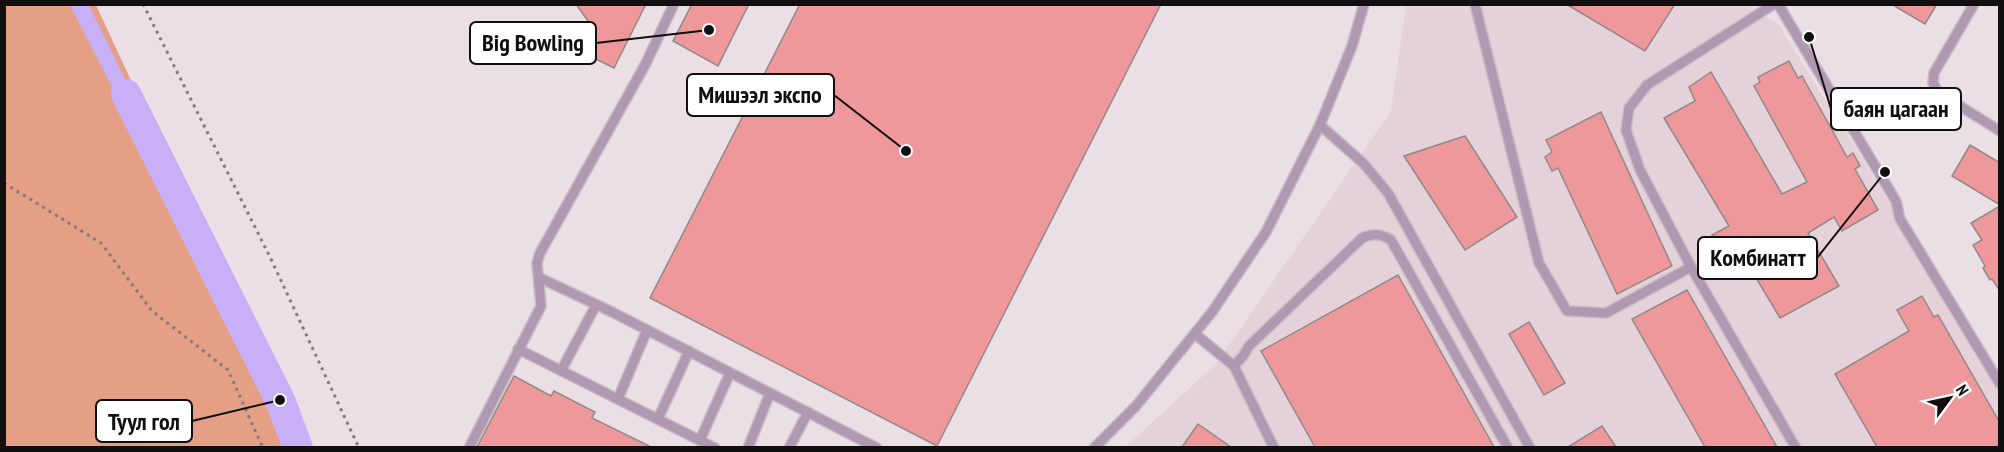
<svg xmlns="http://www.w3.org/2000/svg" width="2004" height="452" viewBox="0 0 2004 452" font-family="'PT Sans Narrow',sans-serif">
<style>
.built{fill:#e4d1d9}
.green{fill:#e59f85}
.water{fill:#c8b0f9}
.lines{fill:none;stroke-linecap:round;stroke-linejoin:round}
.river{stroke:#c8b0f9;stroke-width:30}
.building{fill:#ee989c;stroke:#928888;stroke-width:1.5}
.lane-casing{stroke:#c7bec2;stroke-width:12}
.path{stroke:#837c7f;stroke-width:3;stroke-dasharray:3 4.5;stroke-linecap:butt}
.lane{stroke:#b198b2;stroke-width:9}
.leader{fill:none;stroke:#120f10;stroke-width:2}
.callout-dot{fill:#120f10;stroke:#fff;stroke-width:2}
.callout{fill:#fff;stroke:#120f10;stroke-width:2}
.callout-label{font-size:24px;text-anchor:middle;font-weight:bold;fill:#120f10}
</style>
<rect width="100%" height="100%" fill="#eadfe4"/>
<path class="built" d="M 1746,4 L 1778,24 L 1999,378 L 1999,447 L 1124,448 L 1216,364 L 1391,111 L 1406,5 Z"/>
<path class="green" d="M 4,5 L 96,5 L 301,447 L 5,447 Z"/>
<path class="water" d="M 70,5 L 89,5 L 149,129 L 135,132 Z"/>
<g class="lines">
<path class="river" d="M 126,94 L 280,400 L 298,448"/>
</g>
<g class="building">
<path d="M 576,4 L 646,4 L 614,68 L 573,48 L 588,21 Z"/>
<path d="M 692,4 L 749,4 L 718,66 L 673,41 Z"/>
<path d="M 800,4 L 1161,4 L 937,446 L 650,298 Z"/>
<path d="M 1566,4 L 1675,4 L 1645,51 Z"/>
<path d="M 1891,4 L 1937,4 L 1925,24 Z"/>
<path d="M 1789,61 L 1798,78 L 1802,76 L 1847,157 L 1853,153 L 1860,166 L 1855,169 L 1878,210 L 1842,231 L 1834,217 L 1808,233 L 1839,286 L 1780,318 L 1749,266 L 1735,273 L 1712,235 L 1729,226 L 1664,118 L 1695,101 L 1689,87 L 1711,72 L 1782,194 L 1807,182 L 1754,86 L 1760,82 L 1758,77 Z"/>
<path d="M 1601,112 L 1672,266 L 1617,294 L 1558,168 L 1552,171 L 1545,157 L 1552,152 L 1546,140 Z"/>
<path d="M 1465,136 L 1517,217 L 1465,250 L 1404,156 Z"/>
<path d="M 1970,145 L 2000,163 L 2000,205 L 1952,176 Z"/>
<path d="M 2000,206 L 2000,291 L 1992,279 L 1990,280 L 1983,268 L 1985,266 L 1973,245 L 1982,240 L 1971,223 Z"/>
<path d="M 1398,275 L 1494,447 L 1315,447 L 1261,351 Z"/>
<path d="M 1687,290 L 1777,447 L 1705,447 L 1632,319 Z"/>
<path d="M 1922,296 L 1934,317 L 1938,315 L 2000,423 L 2000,447 L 1877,447 L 1835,374 L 1909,331 L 1897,310 Z"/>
<path d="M 1529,322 L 1565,383 L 1544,395 L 1509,334 Z"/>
<path d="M 514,376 L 551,396 L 554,391 L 595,412 L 592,418 L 651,447 L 477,447 Z"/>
<path d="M 1198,424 L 1231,447 L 1182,447 Z"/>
<path d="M 1602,426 L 1616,447 L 1568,447 Z"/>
</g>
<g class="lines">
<defs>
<g id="lane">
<path d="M 1475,4 L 1539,263 L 1567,311 L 1606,313 L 1691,267"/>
<path d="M 1774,4 L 1647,85 L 1629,108 L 1626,130 L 1640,170 L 1691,267 L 1796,448"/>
<path d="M 1778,4 L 1896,201 L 1900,219 L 2000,384"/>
<path d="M 1974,4 L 1934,73 L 1933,83 L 1939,93 L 2000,131"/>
<path d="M 1320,125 L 1364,164 L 1388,193 L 1530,448"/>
<path d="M 540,278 L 612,312 L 877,448"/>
<path d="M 1195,334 L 1234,366 L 1243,356 L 1249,346 L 1362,238 C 1373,233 1381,234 1391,240 L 1508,448"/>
<path d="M 518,349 L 715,448"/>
<path d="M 1234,366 L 1274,448"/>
<path d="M 561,371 L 596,305"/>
<path d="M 618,399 L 647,330"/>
<path d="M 658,419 L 689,351"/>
<path d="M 700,440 L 730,373"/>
<path d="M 469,448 L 541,306 L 537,263 L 540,253 L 645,65 L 674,4"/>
<path d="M 748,448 L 770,393"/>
<path d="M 789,448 L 808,412"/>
<path d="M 1094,448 L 1136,406 L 1212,312 L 1266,232 L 1320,125 L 1352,46 L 1364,4"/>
</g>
</defs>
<use href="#lane" class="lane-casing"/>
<g class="path">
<path d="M 143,4 L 270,257 L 359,448"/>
<path d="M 4,183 L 101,243 L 152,311 L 228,370 L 263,448"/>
</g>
<use href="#lane" class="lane"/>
</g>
<path class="leader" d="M709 30L596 43M906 151L834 95M1809 37L1831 109M1885 172L1817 258M280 400L192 421"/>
<g class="callout-dot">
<circle cx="709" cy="30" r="6"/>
<circle cx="906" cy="151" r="6"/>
<circle cx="1809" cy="37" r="6"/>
<circle cx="1885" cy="172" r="6"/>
<circle cx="280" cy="400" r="6"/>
</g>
<g class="callout">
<rect x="470" y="22" width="126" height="42" rx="6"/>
<rect x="687" y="74" width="147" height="42" rx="6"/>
<rect x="1831" y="88" width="130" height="42" rx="6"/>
<rect x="1698" y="237" width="119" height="42" rx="6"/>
<rect x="96" y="400" width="96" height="42" rx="6"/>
</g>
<g class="callout-label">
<text x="533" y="51">Big Bowling</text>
<text x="760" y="103">Мишээл экспо</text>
<text x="1896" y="117">баян цагаан</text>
<text x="1758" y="266">Комбинатт</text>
<text x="144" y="430">Туул гол</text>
</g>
<rect width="2004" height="452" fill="none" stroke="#120f10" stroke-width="12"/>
<g transform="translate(1950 398) rotate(57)" stroke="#ffffff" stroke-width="4.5" paint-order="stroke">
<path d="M0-4.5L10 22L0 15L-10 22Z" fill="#120f10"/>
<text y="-9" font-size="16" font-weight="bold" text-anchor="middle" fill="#120f10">N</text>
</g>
</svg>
